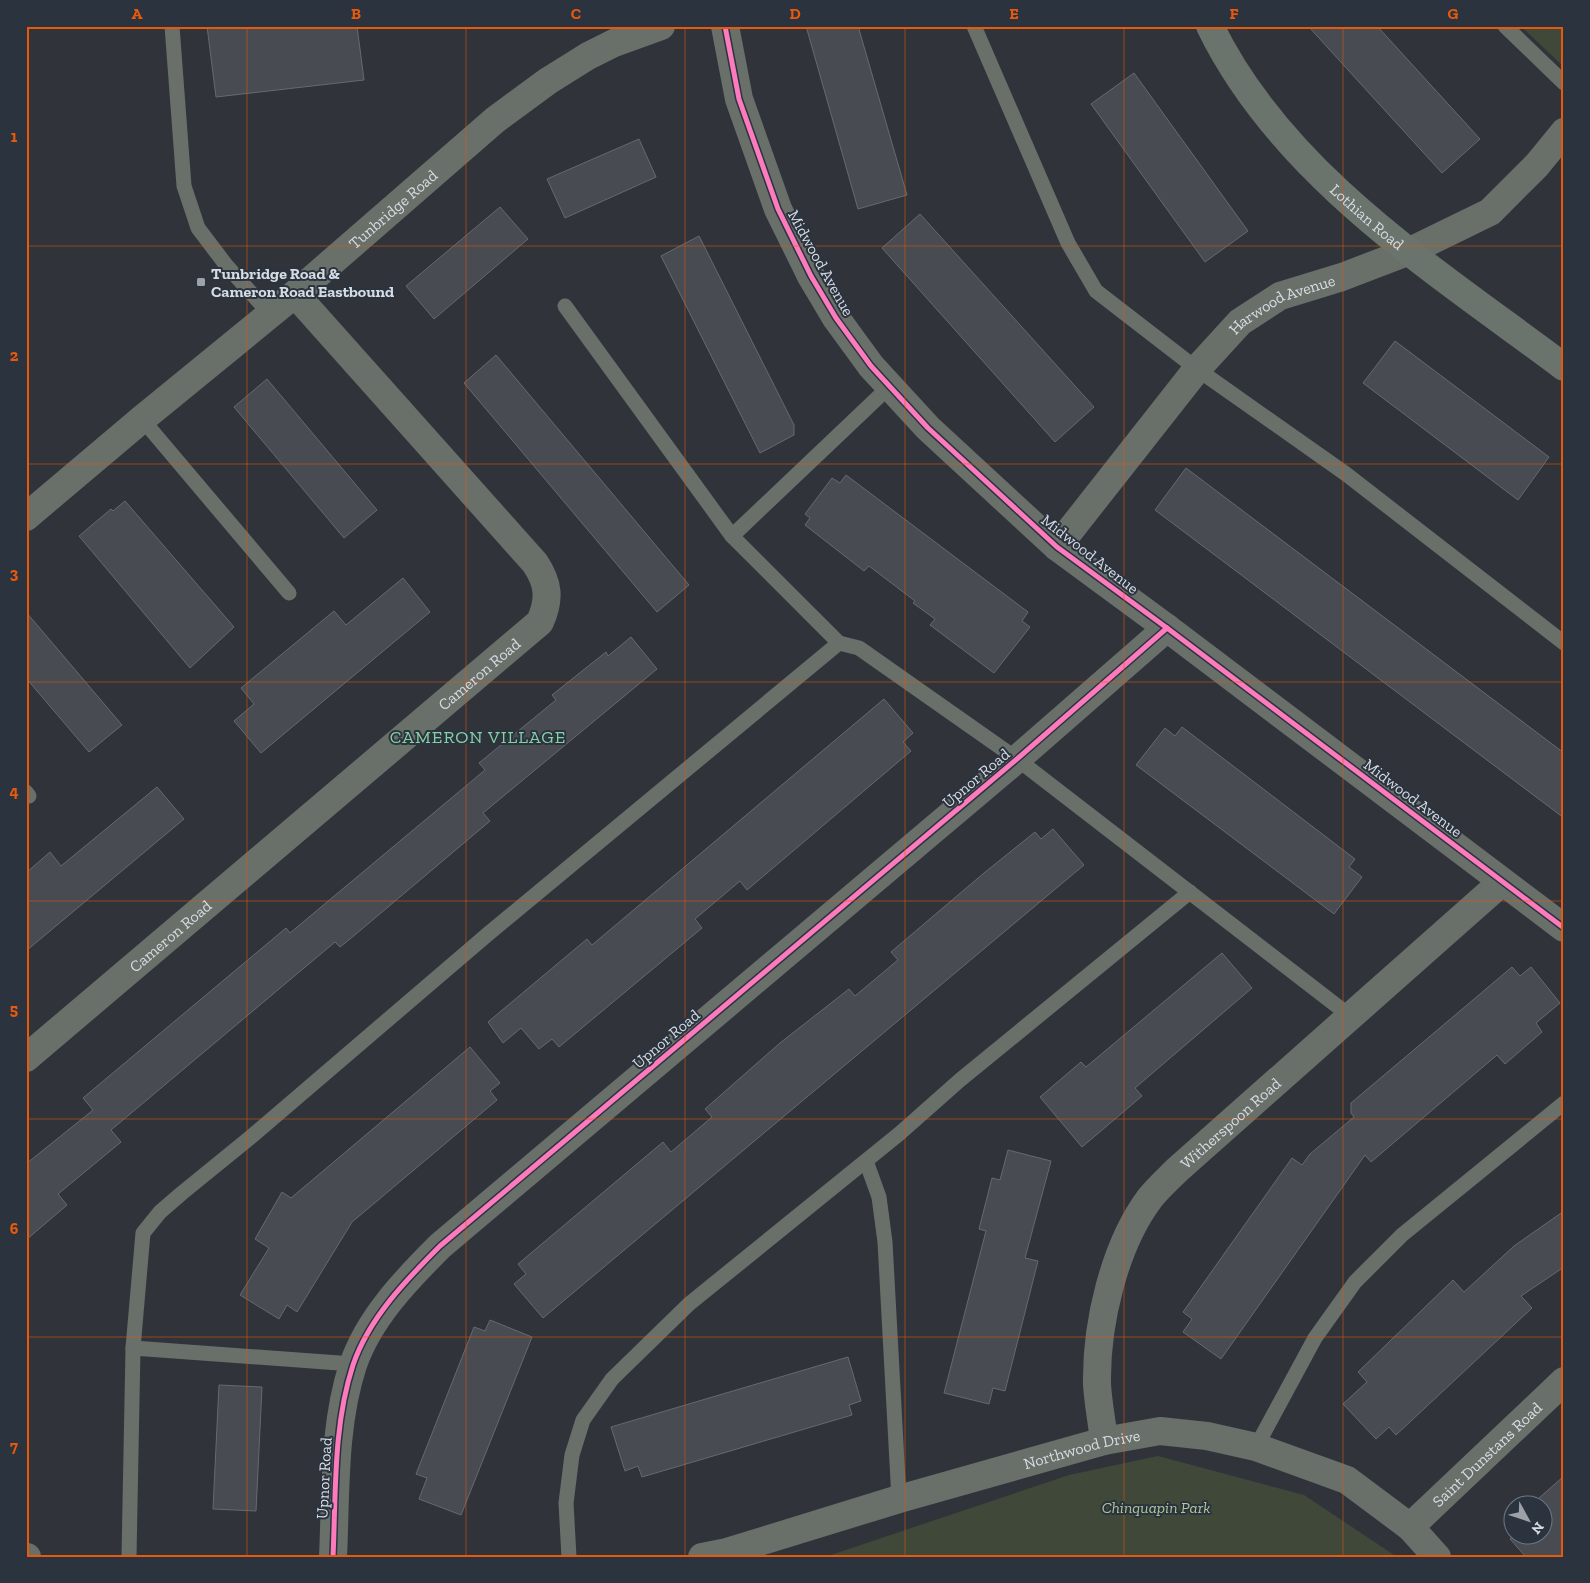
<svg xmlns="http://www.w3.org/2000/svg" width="1590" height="1583" viewBox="0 0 1590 1583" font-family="'Zilla Slab',serif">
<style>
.green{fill:#40483a}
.building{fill:#484b52;stroke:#67696e}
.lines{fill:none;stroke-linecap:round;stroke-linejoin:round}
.lane{stroke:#69706a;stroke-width:15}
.street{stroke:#69706a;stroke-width:28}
.secondary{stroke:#6b736d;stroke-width:28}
.cycleway-casing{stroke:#2b333f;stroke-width:8}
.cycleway{stroke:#fd7abc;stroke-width:5}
.grid{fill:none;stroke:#e8590c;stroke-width:1;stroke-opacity:0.55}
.poi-dot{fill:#9da1a8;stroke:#2b333f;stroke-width:2}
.labels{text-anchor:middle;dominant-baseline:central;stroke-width:4;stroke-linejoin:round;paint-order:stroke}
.street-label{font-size:16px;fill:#d7dce3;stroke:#2b333f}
.poi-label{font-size:16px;font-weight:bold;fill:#d7dce3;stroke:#2b333f;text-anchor:start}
.park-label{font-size:16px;font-style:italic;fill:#afc897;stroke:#2b333f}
.neighbourhood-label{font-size:18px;letter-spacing:1px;fill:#86d1a3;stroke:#2b333f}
.neatline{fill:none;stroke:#e8590c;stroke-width:2}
.grid-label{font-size:16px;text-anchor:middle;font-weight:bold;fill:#e8590c}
</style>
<rect width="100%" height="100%" fill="#30343a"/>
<g class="green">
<path d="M 1521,26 L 1564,26 L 1564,67 L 1524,29 Z"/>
<path d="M 1158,1456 L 1304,1495 L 1397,1557 L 825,1557 L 1069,1475 Z"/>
</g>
<g class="building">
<path d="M 207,26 L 357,26 L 364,80 L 216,97 Z"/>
<path d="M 806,26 L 858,26 L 907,195 L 858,209 Z"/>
<path d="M 1308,26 L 1377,26 L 1480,139 L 1442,173 Z"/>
<path d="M 1134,73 L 1248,231 L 1205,262 L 1091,104 Z"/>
<path d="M 639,139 L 656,177 L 565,218 L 547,179 Z"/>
<path d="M 500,207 L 528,239 L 434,319 L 406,286 Z"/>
<path d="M 920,214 L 1094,407 L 1055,442 L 882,248 Z"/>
<path d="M 699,236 L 794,425 L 794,435 L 760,453 L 661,256 Z"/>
<path d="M 1395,341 L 1549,457 L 1518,500 L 1363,383 Z"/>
<path d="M 496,355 L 689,585 L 657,612 L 464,383 Z"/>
<path d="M 267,379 L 377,510 L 344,538 L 234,407 Z"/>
<path d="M 1186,468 L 1564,753 L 1564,818 L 1155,510 Z"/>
<path d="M 846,475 L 1028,612 L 1022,621 L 1030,627 L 994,673 L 930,625 L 935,619 L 913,603 L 915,601 L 869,566 L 864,571 L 805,525 L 810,518 L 805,514 L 832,478 L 840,483 Z"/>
<path d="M 125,501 L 234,627 L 190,668 L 79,536 L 111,509 L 113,511 Z"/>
<path d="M 403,578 L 430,612 L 261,753 L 234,721 L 254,704 L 241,688 L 334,611 L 346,625 Z"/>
<path d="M 26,612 L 122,725 L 89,752 L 26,678 Z"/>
<path d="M 631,637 L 657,669 L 483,813 L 490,821 L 350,939 L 340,947 L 335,942 L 111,1130 L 121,1142 L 58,1194 L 67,1205 L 26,1240 L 26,1164 L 93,1110 L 83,1098 L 286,928 L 290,933 L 485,770 L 479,763 L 556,700 L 552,695 L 606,652 L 608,656 Z"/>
<path d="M 884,699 L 913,733 L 903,742 L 911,751 L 747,890 L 740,881 L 695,919 L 702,928 L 559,1047 L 552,1039 L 539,1049 L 521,1028 L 503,1043 L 488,1022 L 587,939 L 592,945 Z"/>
<path d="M 1182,727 L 1355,859 L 1349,867 L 1362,877 L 1334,914 L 1136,765 L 1165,728 L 1175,736 Z"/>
<path d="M 157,787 L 184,819 L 26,951 L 26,873 L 50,852 L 61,866 Z"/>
<path d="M 1053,829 L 1084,865 L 543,1318 L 514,1284 L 526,1274 L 518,1264 L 663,1142 L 671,1152 L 712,1117 L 705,1109 L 780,1043 L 849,989 L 855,996 L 898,960 L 891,952 L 984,873 L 1035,832 L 1041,839 Z"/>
<path d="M 1222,953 L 1252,988 L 1135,1088 L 1142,1096 L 1082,1147 L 1040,1097 L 1081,1062 L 1086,1067 Z"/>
<path d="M 1512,967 L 1520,976 L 1531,967 L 1560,1003 L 1536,1023 L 1542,1032 L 1505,1064 L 1497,1055 L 1371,1162 L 1365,1155 L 1221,1359 L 1183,1332 L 1192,1319 L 1183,1312 L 1292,1158 L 1302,1165 L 1310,1154 L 1354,1117 L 1351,1113 L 1351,1103 Z"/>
<path d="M 470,1047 L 500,1083 L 490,1091 L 497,1100 L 352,1222 L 297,1312 L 287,1305 L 279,1319 L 240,1295 L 269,1248 L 255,1239 L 282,1192 L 291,1198 Z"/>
<path d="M 1008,1150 L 1051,1161 L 1025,1258 L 1038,1261 L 1005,1391 L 993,1388 L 989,1404 L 944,1393 L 986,1231 L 979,1229 L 992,1178 L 1000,1180 Z"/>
<path d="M 1564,1211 L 1564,1267 L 1521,1296 L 1532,1308 L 1396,1435 L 1389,1427 L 1376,1439 L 1343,1404 L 1367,1382 L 1358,1372 L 1453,1280 L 1464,1292 L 1514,1246 Z"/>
<path d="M 490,1320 L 532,1337 L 461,1515 L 419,1499 L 427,1478 L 416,1474 L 474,1327 L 485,1331 Z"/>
<path d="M 848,1357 L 861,1401 L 849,1405 L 852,1415 L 642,1477 L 638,1466 L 625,1471 L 611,1427 Z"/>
<path d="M 219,1385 L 262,1387 L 256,1511 L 213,1509 Z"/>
<path d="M 1564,1476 L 1564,1557 L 1526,1557 L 1510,1539 L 1514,1536 L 1542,1536 L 1542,1506 L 1530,1506 Z"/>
</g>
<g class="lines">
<g class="lane">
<path d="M 172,26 L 184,186 L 198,228 L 226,265 L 270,314"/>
<path d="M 974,26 L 1068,243 L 1096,291 L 1197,369 L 1346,474 L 1564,643"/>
<path d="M 1505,26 L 1564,83"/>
<path d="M 565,306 L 732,536"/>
<path d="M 142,419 L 289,593"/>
<path d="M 839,643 L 732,536 L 890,386"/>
<path d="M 26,792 L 29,796"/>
<path d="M 866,1161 L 879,1197 L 885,1242 L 899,1499"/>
<path d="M 133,1348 L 353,1364"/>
<path d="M 1256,1447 L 1315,1338 L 1355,1282 L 1402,1235 L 1564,1103"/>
<path d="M 129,1557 L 133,1348 L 143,1233 L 160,1212 L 182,1193 L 252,1136 L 488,934 L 839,643 L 859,648 L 1017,759 L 1350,1016"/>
<path d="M 569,1557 L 566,1503 L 572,1455 L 583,1420 L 612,1379 L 689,1304 L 899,1134 L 960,1080 L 1190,892"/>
</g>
<g class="street">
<path d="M 725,26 L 739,99 L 778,209 L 811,276 L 836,318 L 871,366 L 928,428 L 1057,547 L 1167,628 L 1564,928"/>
<path id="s1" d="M 26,517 L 142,419 L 295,294 L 495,120 L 548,81 L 588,56 L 614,43 L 661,26"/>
<path id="s2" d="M 1057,547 L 1197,369 L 1240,322 L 1280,296 L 1342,277 L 1410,251 L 1490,212 L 1537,165 L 1564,132"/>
<path id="s3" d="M 26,1058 L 540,622 C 550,599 549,584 535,563 L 295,294"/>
<path id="s4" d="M 1104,1441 C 1102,1422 1098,1403 1097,1384 C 1096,1324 1114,1246 1150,1198 C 1158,1188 1168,1179 1177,1170 L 1502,882"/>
<path id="s5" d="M 1410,1527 L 1564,1381"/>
<path d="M 26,1557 L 27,1557"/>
<path d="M 333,1557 C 336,1493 333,1426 353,1365 C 369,1318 406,1280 440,1246 L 1017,759 L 1167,628"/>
<path id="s6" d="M 702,1557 L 727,1552 L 899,1499 L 1104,1441 L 1160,1431 L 1207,1436 L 1256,1447 L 1347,1480 L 1410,1527 L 1437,1557"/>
</g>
<path class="secondary" id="s7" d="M 1210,26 C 1282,175 1436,271 1564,367"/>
<defs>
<g id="cycleway">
<path d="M 725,26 L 739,99 L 778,209 L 811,276 L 836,318 L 871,366 L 928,428 L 1057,547 L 1167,628 L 1564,928"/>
<path d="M 333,1557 C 336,1493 333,1426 353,1365 C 369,1318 406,1280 440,1246 L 1017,759 L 1167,628"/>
</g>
</defs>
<use href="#cycleway" class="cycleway-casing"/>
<use href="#cycleway" class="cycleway"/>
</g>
<path class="grid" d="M 247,26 L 247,1557M 466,26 L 466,1557M 685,26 L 685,1557M 905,26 L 905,1557M 1124,26 L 1124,1557M 1343,26 L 1343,1557M 26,246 L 1564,246M 26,464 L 1564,464M 26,682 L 1564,682M 26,901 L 1564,901M 26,1119 L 1564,1119M 26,1337 L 1564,1337"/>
<rect class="poi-dot" x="196" y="277" width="10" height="10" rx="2.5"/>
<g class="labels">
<g class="street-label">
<text stroke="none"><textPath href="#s1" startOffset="479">Tunbridge Road</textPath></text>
<text stroke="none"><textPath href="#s7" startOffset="249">Lothian Road</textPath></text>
<text transform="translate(821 263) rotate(61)">Midwood Avenue</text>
<text stroke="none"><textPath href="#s2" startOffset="336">Harwood Avenue</textPath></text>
<text transform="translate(1090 554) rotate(38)">Midwood Avenue</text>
<text stroke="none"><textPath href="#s3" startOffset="594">Cameron Road</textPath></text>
<text transform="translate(976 778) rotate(-40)">Upnor Road</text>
<text transform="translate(1413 798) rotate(37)">Midwood Avenue</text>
<text stroke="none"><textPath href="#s3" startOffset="189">Cameron Road</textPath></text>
<text transform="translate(666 1039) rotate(-40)">Upnor Road</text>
<text stroke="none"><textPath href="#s4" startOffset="364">Witherspoon Road</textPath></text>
<text stroke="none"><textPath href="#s6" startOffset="395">Northwood Drive</textPath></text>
<text stroke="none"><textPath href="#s5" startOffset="106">Saint Dunstans Road</textPath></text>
<text transform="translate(324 1478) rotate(-87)">Upnor Road</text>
</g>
<g class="poi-label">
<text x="211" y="273">Tunbridge Road &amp;<tspan x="211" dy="18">Cameron Road Eastbound</tspan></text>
</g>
<g class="park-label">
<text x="1156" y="1507">Chinquapin Park</text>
</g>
<g class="neighbourhood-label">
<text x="478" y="737">CAMERON VILLAGE</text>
</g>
</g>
<rect width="1590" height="1583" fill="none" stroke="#2b333f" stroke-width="55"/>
<g transform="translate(1528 1520) rotate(130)"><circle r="24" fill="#2b333f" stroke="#707781"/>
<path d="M0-4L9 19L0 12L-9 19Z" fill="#9da1a8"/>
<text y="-8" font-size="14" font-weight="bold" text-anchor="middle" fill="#d7dce3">N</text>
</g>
<rect x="28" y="28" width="1534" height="1528" class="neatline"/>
<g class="grid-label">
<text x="137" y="19">A</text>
<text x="356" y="19">B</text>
<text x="576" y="19">C</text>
<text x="795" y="19">D</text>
<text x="1014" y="19">E</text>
<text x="1234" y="19">F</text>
<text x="1453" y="19">G</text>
<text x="14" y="142">1</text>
<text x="14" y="361">2</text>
<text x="14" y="579">3</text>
<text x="14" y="797">4</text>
<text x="14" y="1015">5</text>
<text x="14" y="1234">6</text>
<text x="14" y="1452">7</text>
</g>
</svg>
